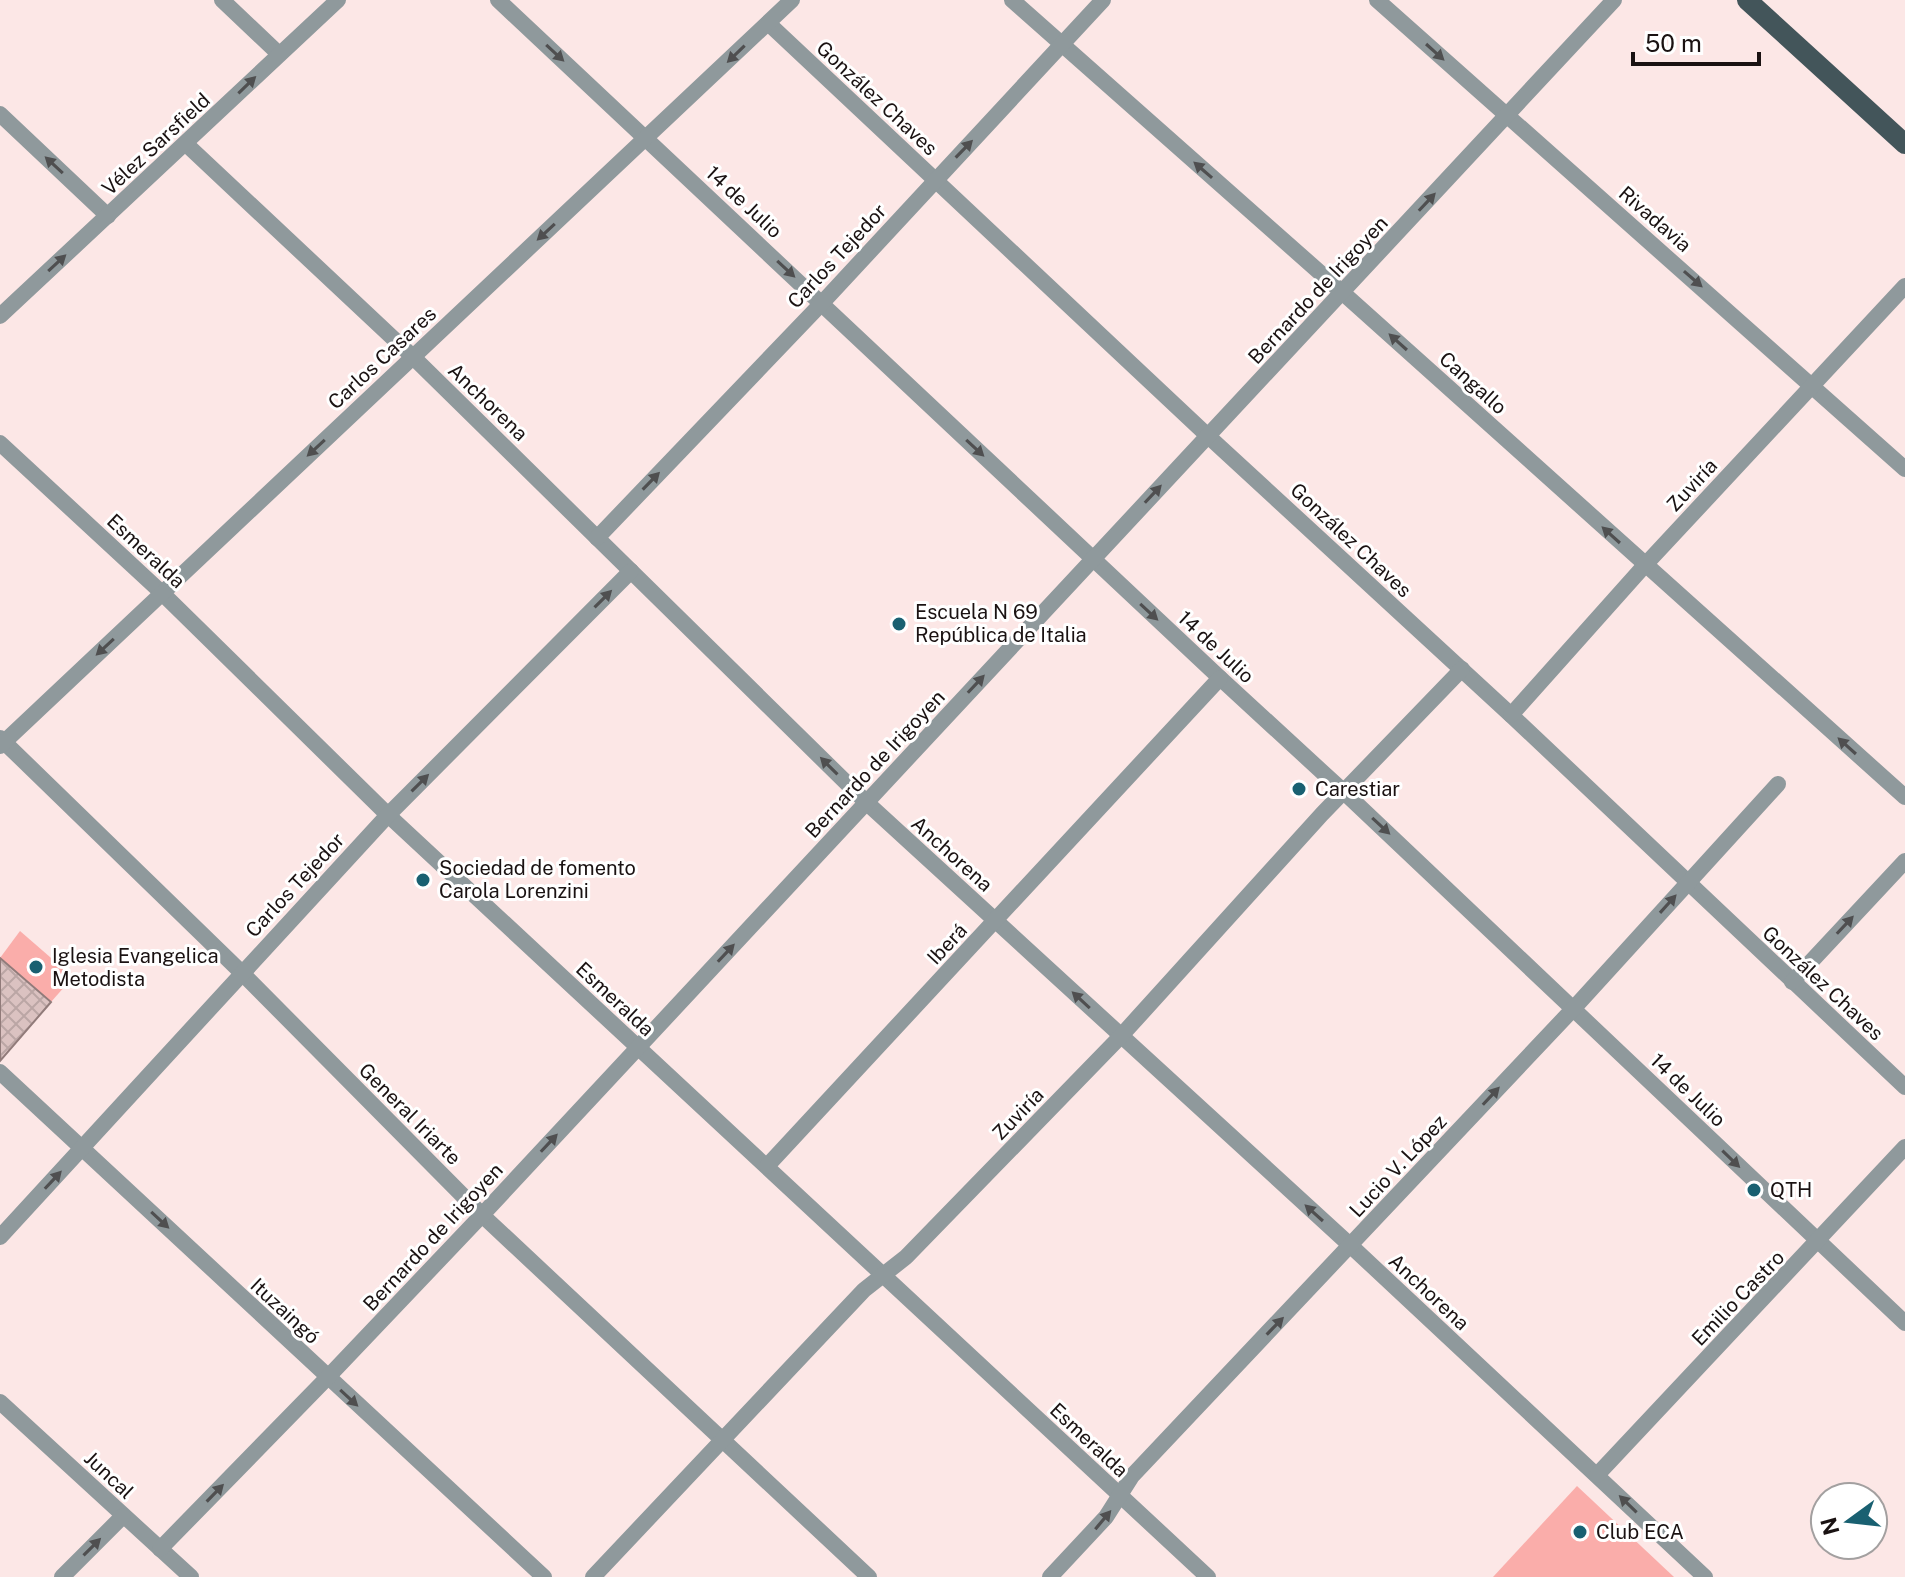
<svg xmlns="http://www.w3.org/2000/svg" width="1905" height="1577" viewBox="0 0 1905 1577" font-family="'Public Sans',sans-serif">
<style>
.garden{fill:#faadaa}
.building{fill:url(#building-cross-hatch);stroke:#917b7a;stroke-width:2}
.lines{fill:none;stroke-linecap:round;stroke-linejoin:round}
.street{stroke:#8f999c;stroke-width:16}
.primary{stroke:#43555a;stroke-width:20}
.oneway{fill:#4f4f50}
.poi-dot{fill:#196071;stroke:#fff;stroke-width:3}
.labels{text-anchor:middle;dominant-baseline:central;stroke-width:6;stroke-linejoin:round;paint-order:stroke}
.street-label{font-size:20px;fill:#1a1212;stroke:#fff}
.poi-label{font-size:20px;fill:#1a1212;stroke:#fff;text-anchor:start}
</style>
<defs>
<pattern id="building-cross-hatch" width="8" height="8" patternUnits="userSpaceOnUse" patternTransform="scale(2)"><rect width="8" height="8" fill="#dbc2c1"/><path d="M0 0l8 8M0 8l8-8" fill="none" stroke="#bba6a5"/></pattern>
</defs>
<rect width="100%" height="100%" fill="#fce7e6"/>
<g class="garden">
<path d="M 20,931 L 73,977 L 51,1002 L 0,958 Z"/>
<path d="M 1577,1486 L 1674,1577 L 1493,1577 Z"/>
</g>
<path class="building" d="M 0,958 L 51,1002 L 0,1061 Z"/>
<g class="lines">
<g class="street">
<path d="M 222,0 L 279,54"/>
<path d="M 498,0 L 1220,678 L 1344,792 L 1905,1323"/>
<path d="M 1012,0 L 1343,293 L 1905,797"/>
<path d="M 1377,0 L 1905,469"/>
<path d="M 768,23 L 1208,436 L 1511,715 L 1905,1087"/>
<path d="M 0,114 L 108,216"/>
<path d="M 186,144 L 412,356 L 867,803 L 1351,1246 L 1705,1577"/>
<path d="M 0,316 L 338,0"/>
<path d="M 0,443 L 162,593 L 388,815 L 1208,1577"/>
<path d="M 597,538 L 822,303 L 1103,0"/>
<path d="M 1511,715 L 1645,565 L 1905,286"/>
<path d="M 0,738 L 241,972 L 482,1215 L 869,1577"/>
<path d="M 0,746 L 792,0"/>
<path d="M 1792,982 L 1905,861"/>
<path d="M 0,1072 L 544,1577"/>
<path d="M 767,1166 L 1220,678"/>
<path d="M 0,1237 L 388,815 L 631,571"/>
<path d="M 0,1402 L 191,1577"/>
<path d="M 1597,1475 L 1905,1147"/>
<path d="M 160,1549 L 327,1378 L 482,1215 L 1614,0"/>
<path d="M 62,1577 L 123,1516"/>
<path d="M 593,1577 L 864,1290 L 906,1257 L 1120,1037 L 1322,814 L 1462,669"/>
<path d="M 1050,1577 L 1106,1517 L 1132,1476 L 1574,1008 L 1778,784"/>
</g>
<path class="primary" d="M 1747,0 L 1905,144"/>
</g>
<defs><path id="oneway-solid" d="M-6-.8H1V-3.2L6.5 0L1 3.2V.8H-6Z" transform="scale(2)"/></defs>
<g class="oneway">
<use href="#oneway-solid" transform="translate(1435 52) rotate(42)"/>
<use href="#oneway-solid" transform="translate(555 53) rotate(43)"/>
<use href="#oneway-solid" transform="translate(736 54) rotate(136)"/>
<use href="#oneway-solid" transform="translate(247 85) rotate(-44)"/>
<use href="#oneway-solid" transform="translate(964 149) rotate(-46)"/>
<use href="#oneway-solid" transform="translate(54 165) rotate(-137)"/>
<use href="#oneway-solid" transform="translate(1203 170) rotate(-139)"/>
<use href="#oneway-solid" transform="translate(1427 202) rotate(-47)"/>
<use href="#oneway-solid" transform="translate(546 232) rotate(137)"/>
<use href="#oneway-solid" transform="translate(57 263) rotate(-43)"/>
<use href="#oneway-solid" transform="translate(786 269) rotate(43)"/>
<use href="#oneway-solid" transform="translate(1693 279) rotate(41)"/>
<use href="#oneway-solid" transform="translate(1398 342) rotate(-138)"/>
<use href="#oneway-solid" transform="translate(316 448) rotate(137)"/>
<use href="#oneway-solid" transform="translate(975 448) rotate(43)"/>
<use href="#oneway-solid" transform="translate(651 481) rotate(-46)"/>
<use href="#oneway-solid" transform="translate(1153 494) rotate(-47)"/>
<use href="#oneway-solid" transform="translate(1611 535) rotate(-138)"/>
<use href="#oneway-solid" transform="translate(603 599) rotate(-45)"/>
<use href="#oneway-solid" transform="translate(1149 612) rotate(43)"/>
<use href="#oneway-solid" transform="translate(105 647) rotate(137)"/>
<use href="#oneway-solid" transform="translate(976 684) rotate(-47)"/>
<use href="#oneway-solid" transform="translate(1847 746) rotate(-138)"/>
<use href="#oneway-solid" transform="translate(829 766) rotate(-135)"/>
<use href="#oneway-solid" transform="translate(420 783) rotate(-45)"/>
<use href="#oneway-solid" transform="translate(1381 826) rotate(43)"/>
<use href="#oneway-solid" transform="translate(1668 904) rotate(-48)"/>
<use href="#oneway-solid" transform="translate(1845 925) rotate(-47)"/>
<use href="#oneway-solid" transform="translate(726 953) rotate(-47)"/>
<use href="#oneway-solid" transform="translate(1081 1000) rotate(-137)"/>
<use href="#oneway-solid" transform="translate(1491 1096) rotate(-47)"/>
<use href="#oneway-solid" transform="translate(549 1143) rotate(-47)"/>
<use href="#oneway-solid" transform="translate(1731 1159) rotate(44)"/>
<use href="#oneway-solid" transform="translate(53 1180) rotate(-47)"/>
<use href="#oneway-solid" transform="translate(1314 1213) rotate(-138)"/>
<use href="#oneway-solid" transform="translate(160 1220) rotate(43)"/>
<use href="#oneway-solid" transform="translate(1275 1326) rotate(-46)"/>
<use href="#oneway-solid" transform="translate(349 1398) rotate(43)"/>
<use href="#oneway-solid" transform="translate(215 1493) rotate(-46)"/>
<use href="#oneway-solid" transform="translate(1628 1504) rotate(-136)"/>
<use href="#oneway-solid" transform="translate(1103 1520) rotate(-50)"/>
<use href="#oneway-solid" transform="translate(92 1547) rotate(-45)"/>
</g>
<g class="poi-dot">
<circle cx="899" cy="624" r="8"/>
<circle cx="1299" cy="789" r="8"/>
<circle cx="423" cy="880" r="8"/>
<circle cx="36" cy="967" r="8"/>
<circle cx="1754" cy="1190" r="8"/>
<circle cx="1580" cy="1532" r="8"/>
</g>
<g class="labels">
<g class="street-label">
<text transform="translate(877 98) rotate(43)">González Chaves</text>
<text transform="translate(156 144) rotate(-43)">Vélez Sarsfield</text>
<text transform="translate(744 202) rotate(43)">14 de Julio</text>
<text transform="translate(1655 219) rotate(41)">Rivadavia</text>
<text transform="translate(837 256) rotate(-47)">Carlos Tejedor</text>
<text transform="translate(1318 290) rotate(-47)">Bernardo de Irigoyen</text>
<text transform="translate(382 358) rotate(-43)">Carlos Casares</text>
<text transform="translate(1473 383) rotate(42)">Cangallo</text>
<text transform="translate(488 402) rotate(44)">Anchorena</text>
<text transform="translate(1692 485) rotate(-47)">Zuviría</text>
<text transform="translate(1351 540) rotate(43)">González Chaves</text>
<text transform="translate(146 551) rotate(43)">Esmeralda</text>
<text transform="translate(1216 647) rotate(43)">14 de Julio</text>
<text transform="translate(875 764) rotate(-47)">Bernardo de Irigoyen</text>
<text transform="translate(952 854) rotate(42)">Anchorena</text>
<text transform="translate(295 885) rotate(-47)">Carlos Tejedor</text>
<text transform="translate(947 944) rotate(-47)">Iberá</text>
<text transform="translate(1823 983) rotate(43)">González Chaves</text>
<text transform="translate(615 999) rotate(43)">Esmeralda</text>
<text transform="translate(1688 1090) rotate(44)">14 de Julio</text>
<text transform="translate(410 1114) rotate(45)">General Iriarte</text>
<text transform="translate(1018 1114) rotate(-46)">Zuviría</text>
<text transform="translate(1398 1166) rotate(-47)">Lucio V. López</text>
<text transform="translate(433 1237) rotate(-47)">Bernardo de Irigoyen</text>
<text transform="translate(1429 1292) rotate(43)">Anchorena</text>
<text transform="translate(1738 1298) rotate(-46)">Emilio Castro</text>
<text transform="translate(285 1311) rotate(43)">Ituzaingó</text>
<text transform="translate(1089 1440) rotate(43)">Esmeralda</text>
<text transform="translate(109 1475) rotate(43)">Juncal</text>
</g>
<g class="poi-label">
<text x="915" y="612">Escuela N 69<tspan x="915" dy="23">República de Italia</tspan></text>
<text x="1315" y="789">Carestiar</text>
<text x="439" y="868">Sociedad de fomento<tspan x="439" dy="23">Carola Lorenzini</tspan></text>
<text x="52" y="956">Iglesia Evangelica<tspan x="52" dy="23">Metodista</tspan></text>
<text x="1770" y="1190">QTH</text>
<text x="1596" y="1532">Club ECA</text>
</g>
</g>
<g transform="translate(1849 1521) rotate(255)"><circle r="38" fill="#ffffff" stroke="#a3a0a0" stroke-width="2"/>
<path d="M0-6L14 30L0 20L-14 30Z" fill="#196071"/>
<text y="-12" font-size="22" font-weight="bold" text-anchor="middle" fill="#1a1212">N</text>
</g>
<path d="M1633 52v12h126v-12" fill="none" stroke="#1a1212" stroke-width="4"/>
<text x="1645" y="52" font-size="24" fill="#1a1212" stroke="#ffffff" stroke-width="6" paint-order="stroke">50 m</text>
</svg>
